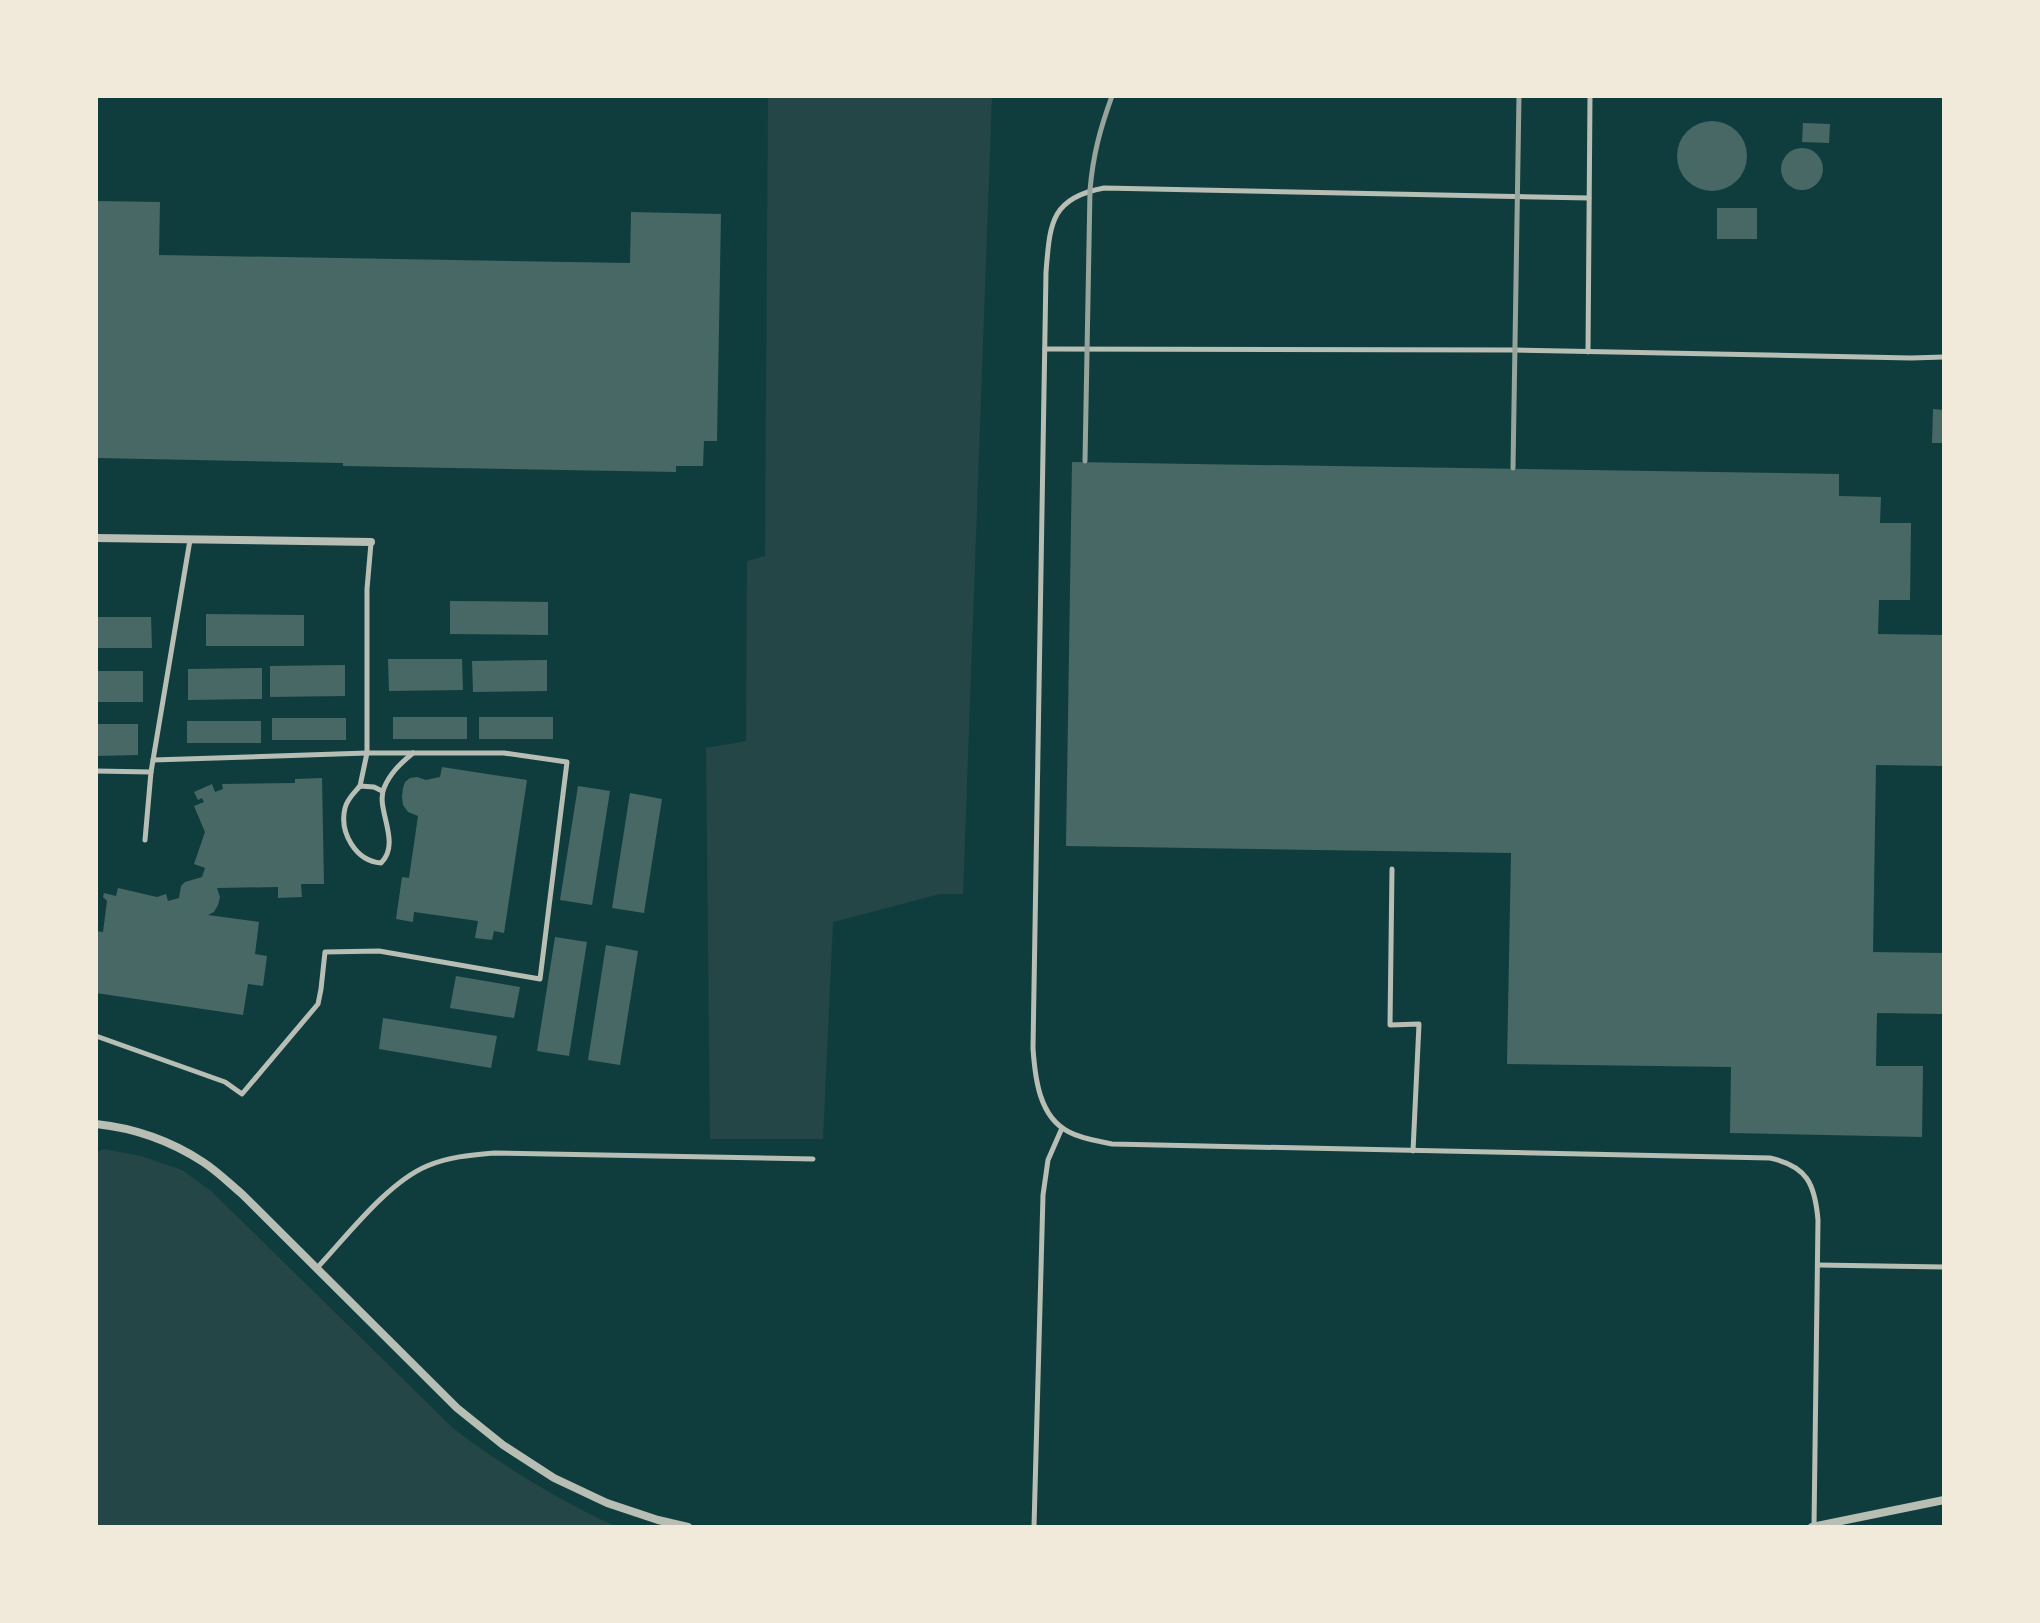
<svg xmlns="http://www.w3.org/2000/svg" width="2040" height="1623" viewBox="0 0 2040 1623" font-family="'Source Sans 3',sans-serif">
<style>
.green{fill:#244646}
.building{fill:#486865}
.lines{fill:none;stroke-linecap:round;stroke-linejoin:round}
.service{stroke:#b8beb3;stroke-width:5}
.minor{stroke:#b8beb3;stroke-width:8}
.rail{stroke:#97a49c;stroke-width:5}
</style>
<rect width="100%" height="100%" fill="#0f3d3e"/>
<g class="green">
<path d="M 768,96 L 992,96 L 963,894 L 940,894 L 833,922 L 823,1139 L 710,1139 L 706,748 L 746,741 L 747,561 L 765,556 Z"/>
<path d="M 104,1149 L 141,1156 L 182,1170 L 211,1191 L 454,1429 C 507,1469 557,1499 617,1527 L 96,1527 L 96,1152 Z"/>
</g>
<g class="building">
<circle cx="1712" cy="156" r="35"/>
<path d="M 1803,123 L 1830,124 L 1829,143 L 1802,142 Z"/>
<circle cx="1802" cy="169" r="21"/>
<path d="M 96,201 L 160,202 L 159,255 L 630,263 L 631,212 L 721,214 L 717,441 L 704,441 L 703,466 L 676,466 L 676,472 L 343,466 L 343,463 L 97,458 Z"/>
<rect x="1717" y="208" width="40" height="31"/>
<path d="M 1933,409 L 1944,410 L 1944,443 L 1932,443 Z"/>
<path d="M 1072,462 L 1839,474 L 1839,496 L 1881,497 L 1880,523 L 1911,523 L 1910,600 L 1879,600 L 1878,634 L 1944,635 L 1944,766 L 1876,765 L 1873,952 L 1944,953 L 1944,1014 L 1877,1013 L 1876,1066 L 1923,1066 L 1922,1137 L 1730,1133 L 1731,1067 L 1507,1064 L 1511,853 L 1066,846 Z"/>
<path d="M 450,601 L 548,602 L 548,635 L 450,634 Z"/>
<path d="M 206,614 L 304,615 L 304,646 L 206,646 Z"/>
<path d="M 96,617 L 151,617 L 152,648 L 96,648 Z"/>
<path d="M 388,659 L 462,659 L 463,690 L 389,691 Z"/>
<path d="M 547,660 L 547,691 L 473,692 L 472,661 Z"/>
<path d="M 345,665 L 345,696 L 270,697 L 270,666 Z"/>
<path d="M 262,668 L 262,699 L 188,700 L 188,669 Z"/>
<rect x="96" y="671" width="47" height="31"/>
<rect x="393" y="717" width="74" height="22"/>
<rect x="479" y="717" width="74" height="22"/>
<rect x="272" y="718" width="74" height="22"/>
<rect x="187" y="721" width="74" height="22"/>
<path d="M 96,724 L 138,724 L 138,755 L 96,756 Z"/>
<path d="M 442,767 L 527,780 L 504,933 L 494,931 L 492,940 L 475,938 L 478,921 L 414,912 L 413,922 L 396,919 L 402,877 L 409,878 L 418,816 L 408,812 L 403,805 L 402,797 L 403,788 L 405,782 L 410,778 L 417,777 L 426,780 L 440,777 Z"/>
<path d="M 322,778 L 324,884 L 301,884 L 302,897 L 278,898 L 278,887 L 217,888 L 220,897 L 218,905 L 214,912 L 208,915 L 259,922 L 255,954 L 267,956 L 263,986 L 248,984 L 243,1015 L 96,993 L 96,931 L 103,932 L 107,901 L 103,897 L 104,893 L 116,896 L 118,888 L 157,897 L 166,894 L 168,901 L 179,898 L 181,886 L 185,882 L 202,877 L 205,868 L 194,864 L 205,832 L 194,806 L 204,802 L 202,798 L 198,800 L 194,792 L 212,784 L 215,792 L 223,789 L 222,784 L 295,783 L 295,779 Z"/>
<path d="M 578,786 L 610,791 L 592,905 L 560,900 Z"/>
<path d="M 630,793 L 662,799 L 644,913 L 612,908 Z"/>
<path d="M 555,937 L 587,942 L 569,1056 L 537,1051 Z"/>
<path d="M 606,945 L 638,951 L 620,1065 L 588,1060 Z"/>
<path d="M 456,976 L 520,987 L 514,1018 L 450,1008 Z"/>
<path d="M 383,1018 L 497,1036 L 491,1068 L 379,1049 Z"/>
</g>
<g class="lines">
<g class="service">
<path d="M 1589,198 L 1104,188 C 1050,198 1050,224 1046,272 L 1033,1048 C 1035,1078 1039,1117 1069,1132 C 1082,1139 1098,1141 1112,1144 L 1770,1158 C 1807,1166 1815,1184 1818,1220 L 1814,1526"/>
<path d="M 1045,349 L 1514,350 L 1911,358 L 1944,357"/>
<path d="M 1588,352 L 1590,96"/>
<path d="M 96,771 L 151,772 L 190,540"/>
<path d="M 360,786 L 367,753 L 367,589 L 371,543"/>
<path d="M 382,791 L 374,787 L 360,786 C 354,793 347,799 345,808 C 339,833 356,861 381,863 C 402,842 375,809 384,788 C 390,773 401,763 413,753"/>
<path d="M 145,840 L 151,772"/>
<path d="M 1392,869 L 1390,1025 L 1419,1024 L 1413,1151"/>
<path d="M 96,1036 L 225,1082 L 242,1094 L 318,1004 L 321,989 L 325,952 L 379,951 L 540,979 L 567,762 L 504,753 L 367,753 L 153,760"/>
<path d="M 1818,1265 L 1944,1267"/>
<path d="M 317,1268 C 347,1236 387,1183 427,1166 C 448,1157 470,1155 494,1153 L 813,1159"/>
<path d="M 1034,1527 L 1043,1195 L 1048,1160 L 1062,1128"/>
</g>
<g class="minor">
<path d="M 96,538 L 371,542"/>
<path d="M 96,1124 C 134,1128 171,1141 203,1162 C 217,1171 229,1183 242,1194 L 457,1408 L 503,1445 L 554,1478 L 607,1503 L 658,1520 L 688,1527"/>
<path d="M 1812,1527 L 1944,1500"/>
</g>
<g class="rail">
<path d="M 1085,461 L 1090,190 C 1093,155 1100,129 1112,96"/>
<path d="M 1513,468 L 1519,96"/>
</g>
</g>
<rect width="2040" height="1623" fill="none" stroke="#f1e9da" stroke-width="196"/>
</svg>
